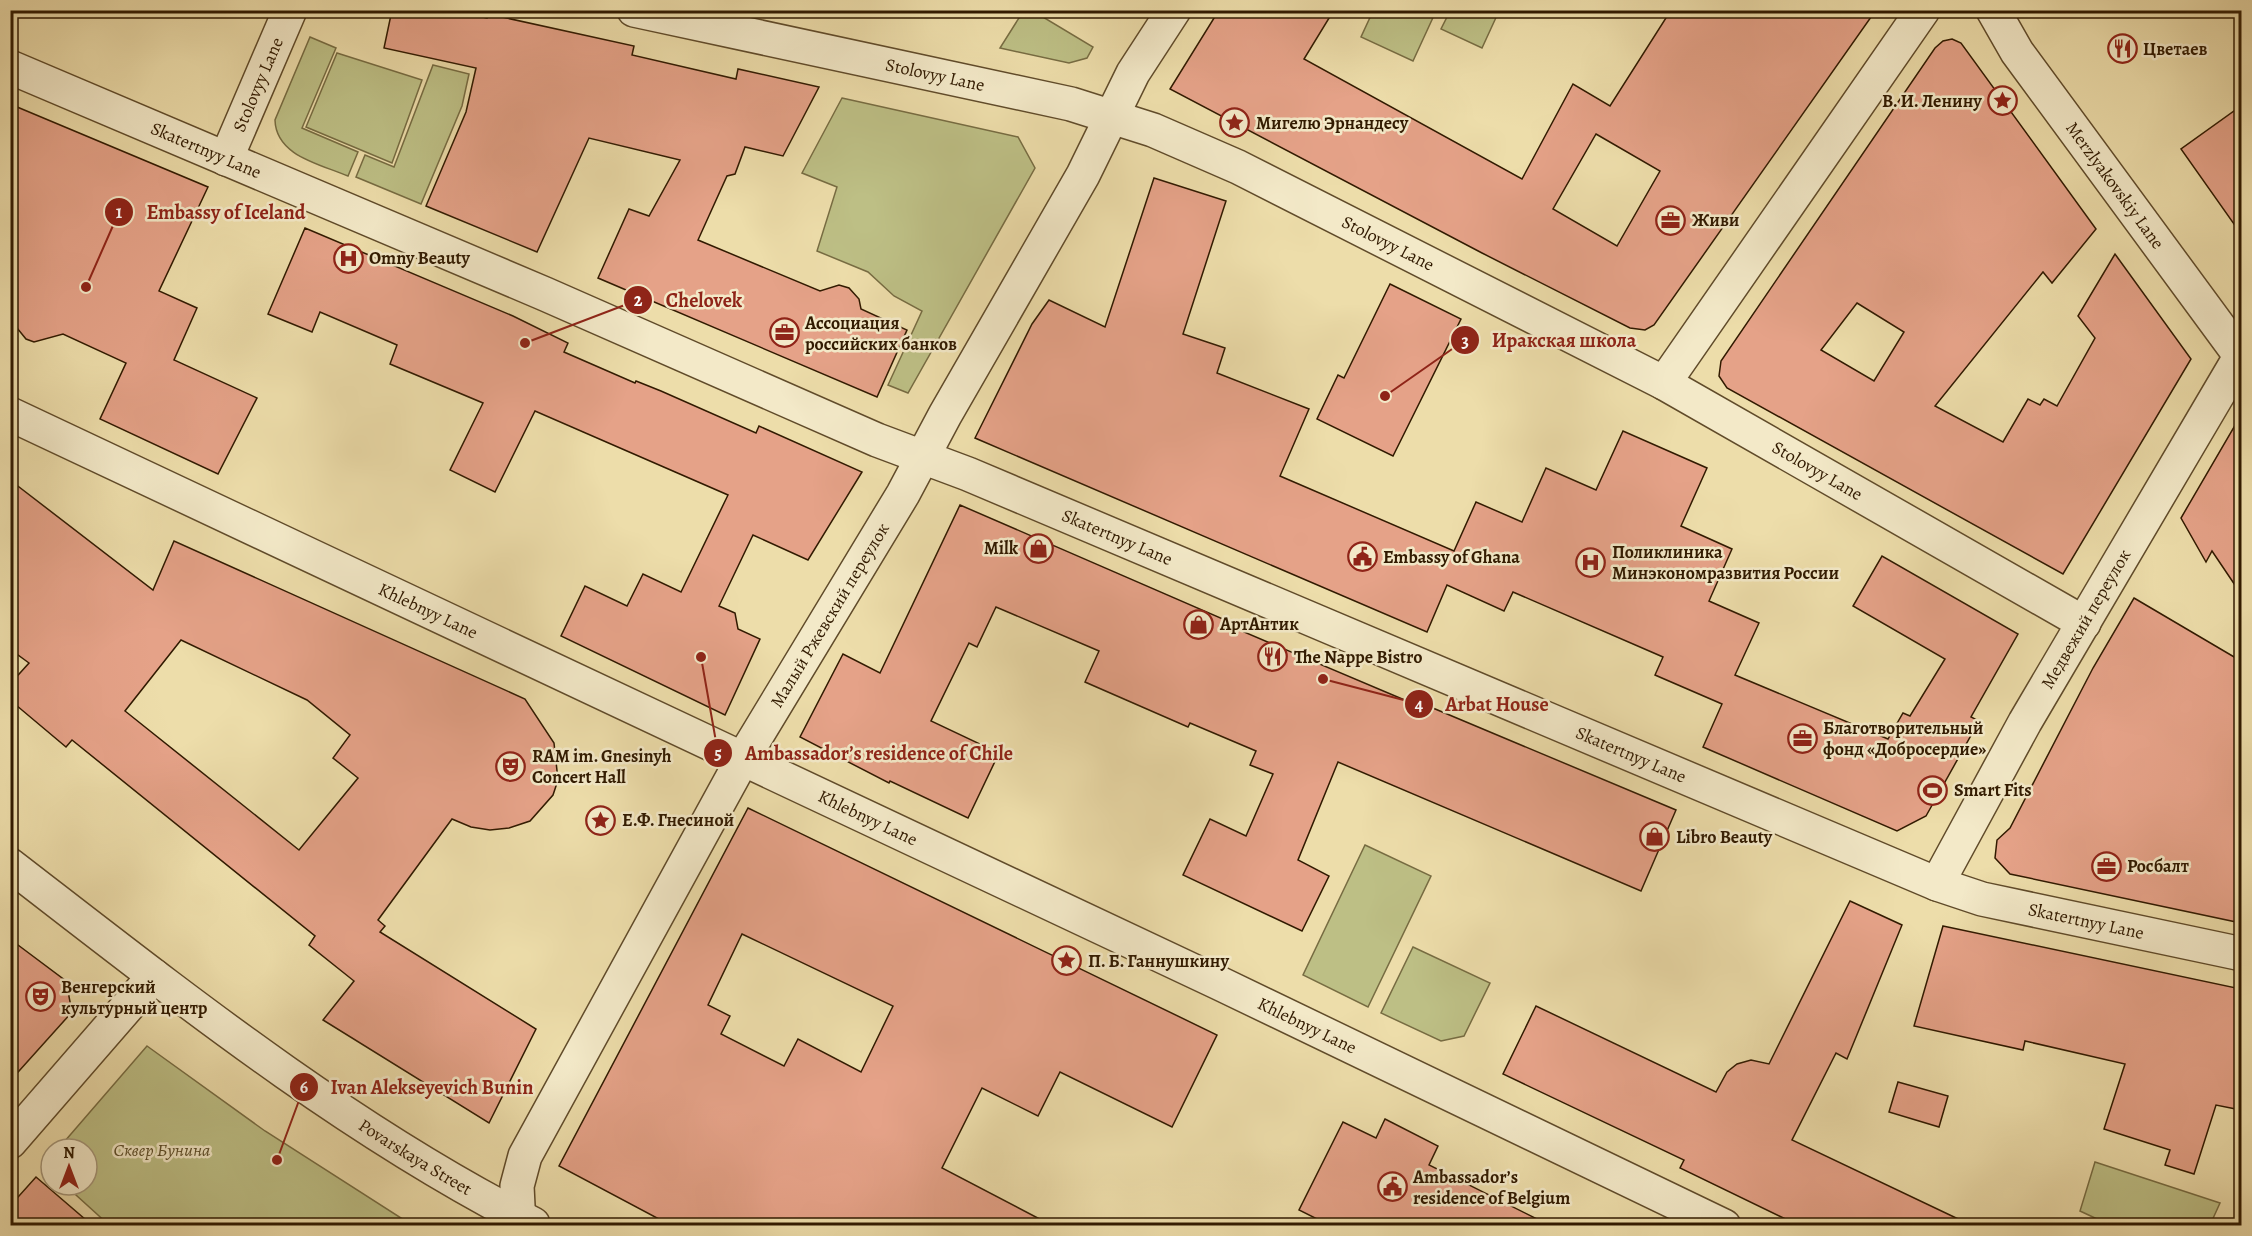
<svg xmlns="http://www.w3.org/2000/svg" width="2252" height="1236" viewBox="0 0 2252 1236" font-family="Alegreya,serif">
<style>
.green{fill:#bdbf85;stroke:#776c42;stroke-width:1.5}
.building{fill:#e5a288;stroke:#311a00;stroke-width:1.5;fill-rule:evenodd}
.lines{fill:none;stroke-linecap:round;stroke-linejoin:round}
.minor-casing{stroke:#604b2a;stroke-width:36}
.minor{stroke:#f3e9c8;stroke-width:33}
.labels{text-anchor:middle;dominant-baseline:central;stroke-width:5;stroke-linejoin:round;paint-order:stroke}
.poi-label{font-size:18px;font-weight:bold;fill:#311a00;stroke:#f3e9c8;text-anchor:start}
.street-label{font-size:18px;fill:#311a00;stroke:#f3e9c8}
.park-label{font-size:18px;font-style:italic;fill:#5b4c28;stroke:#f3e9c8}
.leader{fill:none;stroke:#8f2418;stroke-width:2}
.callout-dot{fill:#8f2418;stroke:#f3e9c8;stroke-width:2}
.mark-label{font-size:18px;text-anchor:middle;font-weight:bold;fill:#fff}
.callout-label{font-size:20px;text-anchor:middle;font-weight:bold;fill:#8f2418;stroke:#f3e9c8;stroke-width:5;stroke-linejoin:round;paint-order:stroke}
</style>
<rect width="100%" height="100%" fill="#edddaa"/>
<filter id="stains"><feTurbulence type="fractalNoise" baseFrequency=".00333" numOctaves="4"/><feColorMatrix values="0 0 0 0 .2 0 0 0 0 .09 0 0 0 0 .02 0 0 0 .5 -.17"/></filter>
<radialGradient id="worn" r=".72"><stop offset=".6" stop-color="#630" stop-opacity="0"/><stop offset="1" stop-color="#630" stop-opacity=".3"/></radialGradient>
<g class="green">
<path d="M 1024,10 L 1033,11 L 1093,47 L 1087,58 L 1069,63 L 1000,48 Z"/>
<path d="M 1373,11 L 1436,11 L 1413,61 L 1361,37 Z"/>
<path d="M 1450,11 L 1450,10 L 1499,11 L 1482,48 L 1441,29 Z"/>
<path d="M 310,37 L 336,48 L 302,128 L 358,152 L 348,176 C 320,164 276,156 275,120 Z"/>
<path d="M 337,53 L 422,80 L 392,163 L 306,127 Z"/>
<path d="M 433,65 L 469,74 L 462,106 L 421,204 L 356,177 L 365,155 L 394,167 Z"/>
<path d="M 842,98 L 1018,137 L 1035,168 L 908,393 L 888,385 L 922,311 L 894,296 L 868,272 L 817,251 L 837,187 L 802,173 Z"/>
<path d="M 1365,845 L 1431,876 L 1368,1007 L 1303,975 Z"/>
<path d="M 1413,947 L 1490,983 L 1464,1036 L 1441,1041 L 1381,1013 Z"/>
<path d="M 147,1046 L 265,1131 L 412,1225 L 109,1225 L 65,1185 L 87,1185 L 87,1149 L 58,1149 Z"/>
<path d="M 2095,1162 L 2220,1203 L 2210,1225 L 2110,1225 L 2080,1211 Z"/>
</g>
<g class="building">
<path d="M 392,10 L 453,10 L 487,18 L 488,14 L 634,46 L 632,55 L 736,79 L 738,69 L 819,87 L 783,156 L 745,147 L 735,174 L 727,176 L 698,240 L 820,291 L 839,285 L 849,288 L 859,299 L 861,309 L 907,330 L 877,397 L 598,278 L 629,209 L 649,216 L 680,160 L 589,138 L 537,252 L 426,206 L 466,112 L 476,68 L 384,48 Z"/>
<path d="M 1219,10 L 1334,10 L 1304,59 L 1522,179 L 1573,84 L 1610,106 L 1671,10 L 1876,10 L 1654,325 L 1645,330 L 1630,328 L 1482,253 L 1170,89 ZM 1596,134 L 1660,171 L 1617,246 L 1553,209 Z"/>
<path d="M 1952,39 L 1961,43 L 2096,229 L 2052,283 L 2043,272 L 1935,406 L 2003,442 L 2028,399 L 2040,405 L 2044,399 L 2057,406 L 2095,338 L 2078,316 L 2115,254 L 2191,359 L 2063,574 L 1727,388 L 1719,376 L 1721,361 L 1935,48 L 1943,41 ZM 1857,303 L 1904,332 L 1874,381 L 1821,350 Z"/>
<path d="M 10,104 L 208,187 L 159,291 L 197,308 L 174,360 L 257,398 L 218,474 L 100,419 L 126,363 L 63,334 L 34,342 L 26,339 L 17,328 L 13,310 L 10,309 Z"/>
<path d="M 2241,106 L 2241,234 L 2181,149 Z"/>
<path d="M 1154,178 L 1226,201 L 1183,334 L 1225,348 L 1217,373 L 1309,409 L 1280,476 L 1454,551 L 1476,502 L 1522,522 L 1546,468 L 1596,490 L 1623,431 L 1707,468 L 1681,526 L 1732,549 L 1709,601 L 1759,623 L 1735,675 L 1888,739 L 1903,713 L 1910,716 L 1945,659 L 1853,606 L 1882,556 L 2018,634 L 1971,717 L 1979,721 L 1926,816 L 1897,831 L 1703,747 L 1722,704 L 1655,675 L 1663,657 L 1513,592 L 1504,611 L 1447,585 L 1427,632 L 975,438 L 1032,324 L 1049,300 L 1105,327 Z"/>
<path d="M 305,228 L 513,316 L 568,343 L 564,352 L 635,383 L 636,381 L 661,391 L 756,433 L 759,426 L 862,472 L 808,560 L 753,535 L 719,606 L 735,613 L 738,629 L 760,639 L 725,715 L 561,636 L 585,586 L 627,606 L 643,574 L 681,592 L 728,495 L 535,411 L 495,492 L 450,470 L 483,403 L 390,364 L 397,345 L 320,312 L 312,332 L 268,314 Z"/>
<path d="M 1390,284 L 1461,319 L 1393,456 L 1317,419 L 1338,375 L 1344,378 Z"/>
<path d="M 2241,415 L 2241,594 L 2212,551 L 2206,562 L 2181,518 Z"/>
<path d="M 10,480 L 153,590 L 174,541 L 525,699 L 554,743 L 558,780 L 553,795 L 530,821 L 509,828 L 490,830 L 471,827 L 452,819 L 378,920 L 385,926 L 380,932 L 536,1029 L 489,1123 L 323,1020 L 354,981 L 309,945 L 315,936 L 72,740 L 66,747 L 10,700 L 10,684 L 29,663 L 10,649 ZM 181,640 L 307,700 L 350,735 L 333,758 L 358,778 L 299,850 L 125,711 Z"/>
<path d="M 960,505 L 1246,629 L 1244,632 L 1407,701 L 1409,698 L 1676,810 L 1641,891 L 1338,762 L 1298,860 L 1329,876 L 1302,931 L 1183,875 L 1210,819 L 1246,836 L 1273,774 L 1250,765 L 1256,751 L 1190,723 L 1188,727 L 1085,682 L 1099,651 L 996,607 L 977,647 L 969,643 L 931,721 L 999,753 L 968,818 L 890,781 L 889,783 L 800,737 L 843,654 L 880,673 Z"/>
<path d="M 2134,598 L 2241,661 L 2241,923 L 2010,874 L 1995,858 L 1997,840 L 2010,828 L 2093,668 Z"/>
<path d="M 748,808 L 1217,1035 L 1172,1127 L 1060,1072 L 1038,1116 L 982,1088 L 942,1168 L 1053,1226 L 672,1226 L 559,1166 ZM 742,934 L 893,1006 L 861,1072 L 798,1039 L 784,1066 L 721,1034 L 730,1016 L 708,1005 Z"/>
<path d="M 1850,901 L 1902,925 L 1847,1059 L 1836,1053 L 1792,1140 L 1973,1226 L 1800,1226 L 1680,1168 L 1684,1160 L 1503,1074 L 1536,1006 L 1716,1092 L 1727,1072 L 1737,1064 L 1751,1060 L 1769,1064 Z"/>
<path d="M 1943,926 L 2241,989 L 2241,1110 L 2216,1105 L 2194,1174 L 2165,1165 L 2170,1150 L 2104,1129 L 2125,1064 L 2025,1041 L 2023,1050 L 1914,1026 Z"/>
<path d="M 10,939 L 66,981 L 72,1012 L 10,1081 Z"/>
<path d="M 1898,1082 L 1948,1096 L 1939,1127 L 1889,1112 Z"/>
<path d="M 1385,1119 L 1438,1146 L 1429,1165 L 1551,1226 L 1331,1226 L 1299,1210 L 1343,1122 L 1376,1138 Z"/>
<path d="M 36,1177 L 93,1226 L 10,1226 L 10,1206 Z"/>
</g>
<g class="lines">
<defs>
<g id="minor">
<path id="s1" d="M 634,10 L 1071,104 L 1153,130 L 1238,167 L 1664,383 L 2084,623"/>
<path id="s2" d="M 1993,10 L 2017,52 L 2242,358"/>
<path id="s3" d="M 10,67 L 545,294 L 877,440 L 968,474 L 1937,884 L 1982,899 L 2242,954"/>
<path id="s4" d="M 226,159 L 290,10"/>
<path d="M 1664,383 L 1923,10"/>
<path id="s5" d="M 10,414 L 1219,983 L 1724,1226"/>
<path id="s6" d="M 10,865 C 176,993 346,1129 533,1224"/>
<path id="s7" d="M 1937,884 L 2025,722 L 2240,357"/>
<path d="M 10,1142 L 154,976"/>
<path id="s8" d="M 519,1226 L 517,1186 L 525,1156 L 742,760 L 903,494 L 945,415 L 1083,175 L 1133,73 L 1174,10"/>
</g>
</defs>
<use href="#minor" class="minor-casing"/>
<use href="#minor" class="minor"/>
</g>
<defs>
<symbol id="restaurant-ring" viewBox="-11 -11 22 22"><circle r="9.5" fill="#f3e9c8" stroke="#8f2418" stroke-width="1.5"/><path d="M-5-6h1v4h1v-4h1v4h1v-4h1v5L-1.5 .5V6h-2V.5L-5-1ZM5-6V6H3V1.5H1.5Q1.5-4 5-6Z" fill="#8f2418"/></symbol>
<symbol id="sight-ring" viewBox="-11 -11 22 22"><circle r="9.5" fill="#f3e9c8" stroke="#8f2418" stroke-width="1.5"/><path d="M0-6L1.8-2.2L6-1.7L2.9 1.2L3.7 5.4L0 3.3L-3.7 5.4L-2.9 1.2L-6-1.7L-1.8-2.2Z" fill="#8f2418"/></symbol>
<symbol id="office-ring" viewBox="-11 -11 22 22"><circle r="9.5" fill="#f3e9c8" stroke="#8f2418" stroke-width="1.5"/><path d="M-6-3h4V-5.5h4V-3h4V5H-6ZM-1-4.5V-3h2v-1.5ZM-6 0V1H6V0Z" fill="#8f2418"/></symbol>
<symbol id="hospital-ring" viewBox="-11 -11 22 22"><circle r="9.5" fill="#f3e9c8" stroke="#8f2418" stroke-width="1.5"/><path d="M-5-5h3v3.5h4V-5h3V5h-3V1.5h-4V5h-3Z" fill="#8f2418"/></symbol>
<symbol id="shop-ring" viewBox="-11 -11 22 22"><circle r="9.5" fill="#f3e9c8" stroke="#8f2418" stroke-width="1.5"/><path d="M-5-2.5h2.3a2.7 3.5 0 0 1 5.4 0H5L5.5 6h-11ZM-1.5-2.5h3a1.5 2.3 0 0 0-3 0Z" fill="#8f2418"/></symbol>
<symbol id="civic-ring" viewBox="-11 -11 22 22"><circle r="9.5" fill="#f3e9c8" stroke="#8f2418" stroke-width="1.5"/><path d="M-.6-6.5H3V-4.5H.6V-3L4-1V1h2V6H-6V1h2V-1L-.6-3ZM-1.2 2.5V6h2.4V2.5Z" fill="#8f2418"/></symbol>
<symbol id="theatre-ring" viewBox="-11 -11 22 22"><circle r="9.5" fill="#f3e9c8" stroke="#8f2418" stroke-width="1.5"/><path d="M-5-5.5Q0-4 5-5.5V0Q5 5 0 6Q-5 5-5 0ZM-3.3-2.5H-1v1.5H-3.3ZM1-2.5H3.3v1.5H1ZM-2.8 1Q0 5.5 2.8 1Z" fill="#8f2418"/></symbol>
<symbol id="stadium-ring" viewBox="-11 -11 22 22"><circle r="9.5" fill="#f3e9c8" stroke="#8f2418" stroke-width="1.5"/><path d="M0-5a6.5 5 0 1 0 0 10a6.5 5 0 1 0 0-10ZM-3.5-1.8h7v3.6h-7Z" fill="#8f2418"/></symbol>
</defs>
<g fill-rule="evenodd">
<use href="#restaurant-ring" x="2106" y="32" width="33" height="33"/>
<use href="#sight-ring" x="1986" y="84" width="33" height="33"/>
<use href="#sight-ring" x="1218" y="106" width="33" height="33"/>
<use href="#office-ring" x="1654" y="204" width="33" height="33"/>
<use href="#hospital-ring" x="332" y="242" width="33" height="33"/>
<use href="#office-ring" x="768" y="316" width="33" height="33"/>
<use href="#shop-ring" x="1022" y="532" width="33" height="33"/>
<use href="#civic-ring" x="1346" y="540" width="33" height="33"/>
<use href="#hospital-ring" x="1574" y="546" width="33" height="33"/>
<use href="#shop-ring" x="1182" y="608" width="33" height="33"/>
<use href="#restaurant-ring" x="1256" y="640" width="33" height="33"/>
<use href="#office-ring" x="1786" y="722" width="33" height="33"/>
<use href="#theatre-ring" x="494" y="750" width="33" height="33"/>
<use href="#stadium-ring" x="1916" y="774" width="33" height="33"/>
<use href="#sight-ring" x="584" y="804" width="33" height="33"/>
<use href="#shop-ring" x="1638" y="820" width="33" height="33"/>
<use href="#office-ring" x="2090" y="850" width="33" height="33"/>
<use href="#sight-ring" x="1050" y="944" width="33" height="33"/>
<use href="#theatre-ring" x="24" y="980" width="33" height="33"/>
<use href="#civic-ring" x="1376" y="1170" width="33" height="33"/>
</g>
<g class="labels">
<g class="poi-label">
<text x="2143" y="49">Цветаев</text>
<text x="1982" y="101" text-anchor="end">В. И. Ленину</text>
<text x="1256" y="123">Мигелю Эрнандесу</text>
<text x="1692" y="220">Живи</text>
<text x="369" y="258">Omny Beauty</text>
<text x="805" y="323">Ассоциация<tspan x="805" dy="21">российских банков</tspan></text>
<text x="1018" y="548" text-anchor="end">Milk</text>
<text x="1612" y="552">Поликлиника<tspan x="1612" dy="21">Минэкономразвития России</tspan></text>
<text x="1383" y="557">Embassy of Ghana</text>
<text x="1220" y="624">АртАнтик</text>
<text x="1294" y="657">The Nappe Bistro</text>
<text x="1823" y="728">Благотворительный<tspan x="1823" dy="21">фонд «Добросердие»</tspan></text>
<text x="532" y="756">RAM im. Gnesinyh<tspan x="532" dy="21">Concert Hall</tspan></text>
<text x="1954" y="790">Smart Fits</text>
<text x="622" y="820">Е.Ф. Гнесиной</text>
<text x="1676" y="837">Libro Beauty</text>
<text x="2127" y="866">Росбалт</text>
<text x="1088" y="961">П. Б. Ганнушкину</text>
<text x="61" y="987">Венгерский<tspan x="61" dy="21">культурный центр</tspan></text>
<text x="1413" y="1177">Ambassador’s<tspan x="1413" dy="21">residence of Belgium</tspan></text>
</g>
<g class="street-label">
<text stroke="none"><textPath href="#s1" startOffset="308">Stolovyy Lane</textPath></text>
<text stroke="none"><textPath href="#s4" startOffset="81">Stolovyy Lane</textPath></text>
<text stroke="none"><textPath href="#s3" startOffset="213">Skatertnyy Lane</textPath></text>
<text stroke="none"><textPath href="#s2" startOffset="214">Merzlyakovskiy Lane</textPath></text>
<text stroke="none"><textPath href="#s1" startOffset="794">Stolovyy Lane</textPath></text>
<text stroke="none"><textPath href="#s1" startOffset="1280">Stolovyy Lane</textPath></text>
<text stroke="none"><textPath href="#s3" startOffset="1203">Skatertnyy Lane</textPath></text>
<text stroke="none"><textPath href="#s5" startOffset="462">Khlebnyy Lane</textPath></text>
<text stroke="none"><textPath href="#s8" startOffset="692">Малый Ржевский переулок</textPath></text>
<text stroke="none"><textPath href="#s7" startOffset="304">Медвежий переулок</textPath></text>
<text stroke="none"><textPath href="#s3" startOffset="1761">Skatertnyy Lane</textPath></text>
<text stroke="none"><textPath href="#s5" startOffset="948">Khlebnyy Lane</textPath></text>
<text stroke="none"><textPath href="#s3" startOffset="2247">Skatertnyy Lane</textPath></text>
<text stroke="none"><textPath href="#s5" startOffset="1434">Khlebnyy Lane</textPath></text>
<text stroke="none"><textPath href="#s6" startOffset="500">Povarskaya Street</textPath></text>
</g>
<g class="park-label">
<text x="162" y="1150">Сквер Бунина</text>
</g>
</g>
<path class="leader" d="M86 287L119 212M525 343L638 300M1385 396L1465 340M1323 679L1419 704M701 657L718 753M277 1160L304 1087"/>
<g class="callout-dot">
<circle cx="86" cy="287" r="6"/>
<circle cx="525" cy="343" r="6"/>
<circle cx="1385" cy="396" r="6"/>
<circle cx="1323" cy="679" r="6"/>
<circle cx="701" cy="657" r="6"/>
<circle cx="277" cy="1160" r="6"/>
<circle cx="119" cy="212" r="15"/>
<circle cx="638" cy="300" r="15"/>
<circle cx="1465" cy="340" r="15"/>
<circle cx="1419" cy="704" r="15"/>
<circle cx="718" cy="753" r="15"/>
<circle cx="304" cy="1087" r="15"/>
</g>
<g class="mark-label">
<text x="119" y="218">1</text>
<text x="638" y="306">2</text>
<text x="1465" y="347">3</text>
<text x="1419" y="710">4</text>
<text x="718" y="759">5</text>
<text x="304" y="1093">6</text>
</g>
<g class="callout-label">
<text x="226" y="219">Embassy of Iceland</text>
<text x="704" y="307">Chelovek</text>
<text x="1564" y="347">Иракская школа</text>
<text x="1497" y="711">Arbat House</text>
<text x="879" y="760">Ambassador’s residence of Chile</text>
<text x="432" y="1094">Ivan Alekseyevich Bunin</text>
</g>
<rect width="2252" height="1236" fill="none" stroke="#edddaa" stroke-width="36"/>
<rect x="12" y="12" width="2228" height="1212" fill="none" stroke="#311a00" stroke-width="3"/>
<rect x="18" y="18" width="2216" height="1200" fill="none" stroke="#311a00" stroke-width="1.5"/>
<g transform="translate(69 1167)"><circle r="28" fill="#f3e9c8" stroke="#a59678" stroke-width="1.5"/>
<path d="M0-4.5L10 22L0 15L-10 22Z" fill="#8f2418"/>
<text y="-9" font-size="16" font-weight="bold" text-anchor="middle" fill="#311a00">N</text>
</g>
<rect width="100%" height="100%" filter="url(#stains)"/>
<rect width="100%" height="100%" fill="url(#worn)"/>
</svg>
